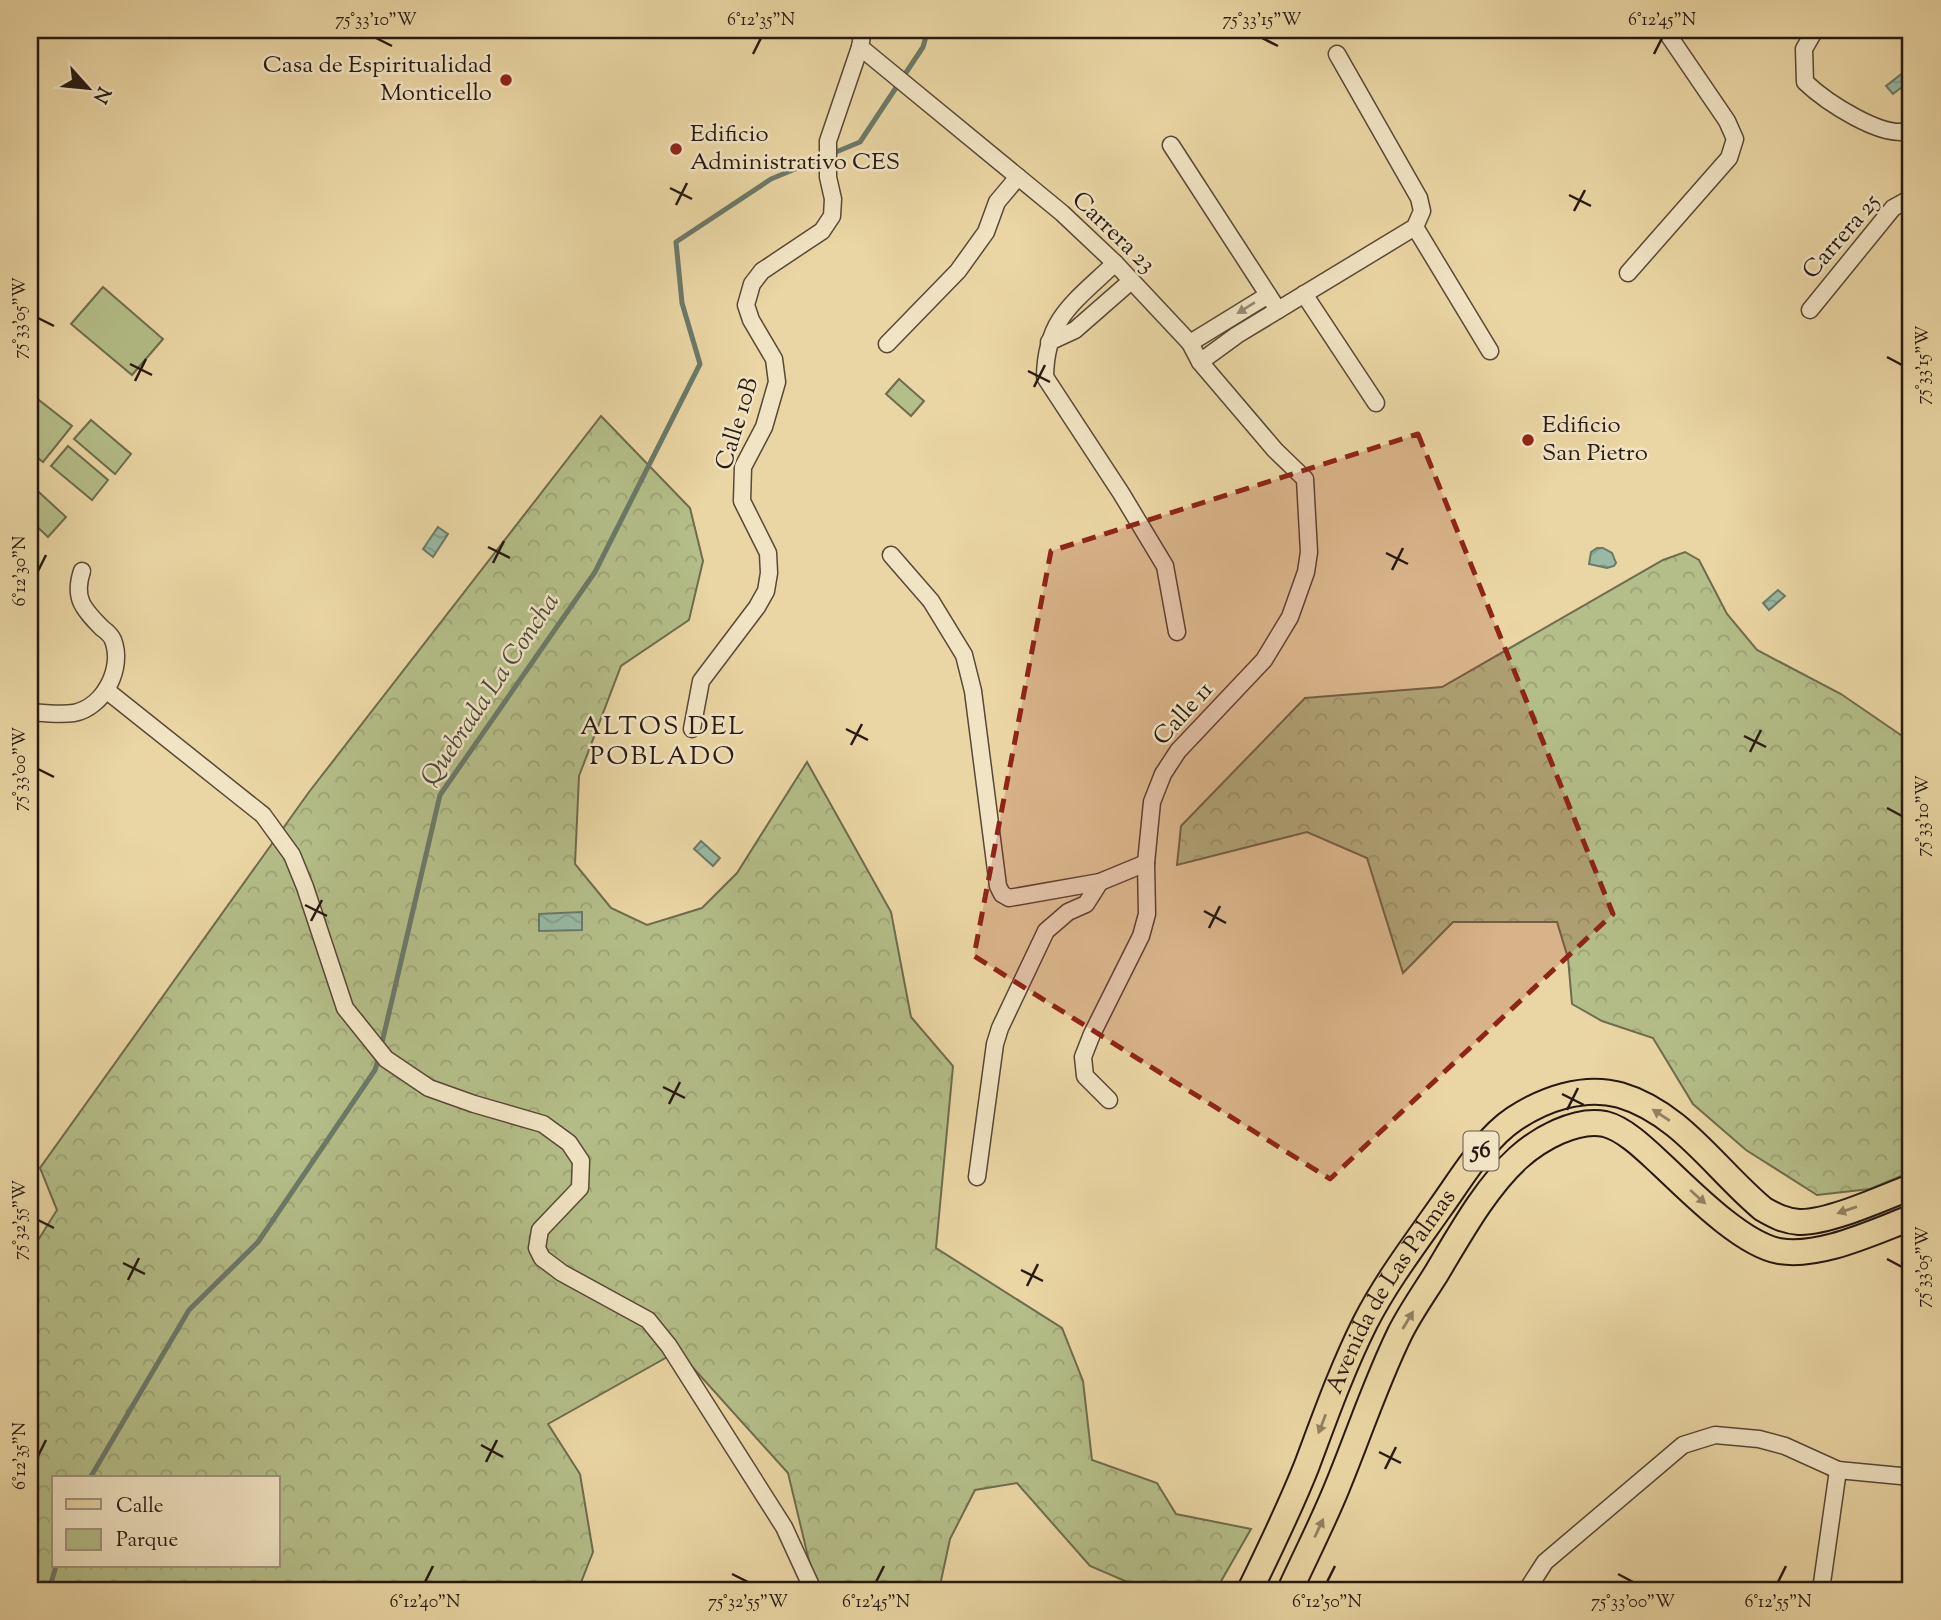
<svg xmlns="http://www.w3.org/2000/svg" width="1941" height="1620" viewBox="0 0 1941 1620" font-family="'Sorts Mill Goudy',serif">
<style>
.green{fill:#b4be88;stroke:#6e6c4c;stroke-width:2}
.forest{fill:url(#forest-crowns);stroke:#6e6c4c;stroke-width:2;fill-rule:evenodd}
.water{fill:url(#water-waves);stroke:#6b7969;stroke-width:2}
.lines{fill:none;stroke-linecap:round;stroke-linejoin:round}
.stream{stroke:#6b7969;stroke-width:5}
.street-casing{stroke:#584836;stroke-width:19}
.primary-casing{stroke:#271911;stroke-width:28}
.street{stroke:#f1e4c4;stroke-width:16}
.primary{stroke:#ead6a4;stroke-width:24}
.oneway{fill:#968973}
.oneway2{fill:#928162}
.marked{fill:#8f2418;fill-opacity:0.2;stroke:#8f2418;stroke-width:5;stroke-dasharray:14 9;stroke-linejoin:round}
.ticks{fill:none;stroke:#271911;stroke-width:2.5}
.poi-dot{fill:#8f2418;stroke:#f1e4c4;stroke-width:2.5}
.labels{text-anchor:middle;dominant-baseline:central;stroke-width:5;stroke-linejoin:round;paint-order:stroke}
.shield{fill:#f1e4c4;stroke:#645647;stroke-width:2}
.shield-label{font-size:23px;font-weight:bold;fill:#271911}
.poi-label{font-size:24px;fill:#271911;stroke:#f1e4c4;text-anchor:start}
.street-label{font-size:24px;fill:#271911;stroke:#f1e4c4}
.water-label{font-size:26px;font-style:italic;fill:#49493d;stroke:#f1e4c4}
.neighbourhood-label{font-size:26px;letter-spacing:2px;fill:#271911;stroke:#f1e4c4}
.neatline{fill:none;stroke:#271911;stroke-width:2.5}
.ticks-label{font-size:18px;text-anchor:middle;fill:#271911}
</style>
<defs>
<pattern id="forest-crowns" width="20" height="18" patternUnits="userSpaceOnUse" patternTransform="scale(1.75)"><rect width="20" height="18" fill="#b4be88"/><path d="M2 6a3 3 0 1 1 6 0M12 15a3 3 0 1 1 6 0" fill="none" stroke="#9ba374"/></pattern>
<pattern id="water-waves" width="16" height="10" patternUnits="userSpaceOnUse" patternTransform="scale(1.75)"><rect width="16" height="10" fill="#98b9a3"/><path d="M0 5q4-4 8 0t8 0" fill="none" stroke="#839e8b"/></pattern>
</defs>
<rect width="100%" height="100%" fill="#ead6a4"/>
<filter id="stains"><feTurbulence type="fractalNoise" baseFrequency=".00286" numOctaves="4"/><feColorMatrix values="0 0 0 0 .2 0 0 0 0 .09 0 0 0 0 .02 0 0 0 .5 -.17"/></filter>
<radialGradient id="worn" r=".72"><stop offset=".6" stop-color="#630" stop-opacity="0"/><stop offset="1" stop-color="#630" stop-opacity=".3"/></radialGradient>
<g class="green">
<path d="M 103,287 L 163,339 L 132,375 L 71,324 Z"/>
<path d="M 899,379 L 924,401 L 911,416 L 886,394 Z"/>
<path d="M 30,393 L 72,426 L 43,462 L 30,452 Z"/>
<path d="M 91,420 L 131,454 L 115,474 L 74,439 Z"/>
<path d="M 68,446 L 108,480 L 92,500 L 51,466 Z"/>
<path d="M 30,484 L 66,517 L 48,537 L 30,520 Z"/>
</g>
<g class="forest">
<path d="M 601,416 L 690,508 L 703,561 L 689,620 L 621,666 L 579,776 L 575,864 L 611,908 L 647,925 L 702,908 L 737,873 L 807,762 L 891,912 L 911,1017 L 953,1066 L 936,1248 L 1062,1328 L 1083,1381 L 1092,1460 L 1157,1483 L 1176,1514 L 1251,1529 L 1216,1590 L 1146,1590 L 1090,1566 L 1017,1483 L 975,1490 L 950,1539 L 939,1590 L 816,1590 L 788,1473 L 678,1351 L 548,1424 L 580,1474 L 593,1552 L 578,1590 L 30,1590 L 30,1253 L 57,1210 L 40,1168 L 309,792 ZM 54,1478 L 278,1478 L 278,1566 L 54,1566 Z"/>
<path d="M 1685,552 L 1699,560 L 1727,614 L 1757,650 L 1841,694 L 1911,742 L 1911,1172 L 1870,1189 L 1817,1195 L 1746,1150 L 1693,1104 L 1653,1038 L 1602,1021 L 1572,1004 L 1568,958 L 1557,922 L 1453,922 L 1403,973 L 1367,858 L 1307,832 L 1177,865 L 1181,826 L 1305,698 L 1442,687 L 1663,560 Z"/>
</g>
<g class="water">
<path d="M 1904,72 L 1910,81 L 1893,94 L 1886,86 Z"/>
<path d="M 438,527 L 448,534 L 433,557 L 423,549 Z"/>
<path d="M 1597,548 L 1603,548 L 1612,553 L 1616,563 L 1614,566 L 1607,568 L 1589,564 L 1591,552 Z"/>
<path d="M 1778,590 L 1785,596 L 1769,610 L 1763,603 Z"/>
<path d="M 701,841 L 720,858 L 713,866 L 694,849 Z"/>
<path d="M 582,912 L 582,930 L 539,931 L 539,914 Z"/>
</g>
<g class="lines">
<g class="stream">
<path d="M 381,1047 L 440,795 L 595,572 L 700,364 L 682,303 L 676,242 L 771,179 L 860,142 L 923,47 L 928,30"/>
<path d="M 90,1478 L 189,1310 L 258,1242 L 375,1070 L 379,1056"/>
<path d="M 49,1590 L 56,1566"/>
</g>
<defs>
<g id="street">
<path d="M 1815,30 L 1804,49 L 1805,82 C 1825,101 1884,141 1911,130"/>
<path d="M 860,47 L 1062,213 L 1115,263 L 1190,343 L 1200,362 L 1275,450 L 1305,479 L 1309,552 L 1306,572 L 1290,617 L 1264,660 L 1178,751 L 1163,774 L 1152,802 L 1146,863 L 1147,914 L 1141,936 L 1092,1034 L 1083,1057 L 1085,1076 L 1109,1100"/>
<path d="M 1171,145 L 1278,310"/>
<path d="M 1415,227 L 1490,351"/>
<path d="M 1115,263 C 1075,302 1046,317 1045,377 L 1121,493 L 1165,566 L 1177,632"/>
<path d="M 1628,273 L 1729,158 L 1735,139 L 1727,121 L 1665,30"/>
<path d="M 1304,294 L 1376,403"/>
<path d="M 1810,310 L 1893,208 L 1911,198"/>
<path d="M 1049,342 L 1075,330 L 1131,281"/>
<path d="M 1190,343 L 1268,295"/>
<path d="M 887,344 L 958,271 L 986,232 L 997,202 L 1018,177"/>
<path d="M 1200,362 L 1237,335 L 1415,227 L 1422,211 L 1419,198 L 1337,54"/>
<path d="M 891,555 L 931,601 L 964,655 L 973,691 L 998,886 L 1002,894 L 1009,898 L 1100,882 L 1146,863"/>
<path d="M 106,690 L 263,815 L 292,855 L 305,887 L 345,1008 L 386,1059 L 429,1088 L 474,1104 L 543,1124 L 569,1143 L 581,1161 L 580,1188 L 540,1230 L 537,1248 L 542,1258 L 562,1273 L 648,1320 L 669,1346 L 784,1527 L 813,1590"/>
<path d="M 30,712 C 43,713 60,715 74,713 C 104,707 124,668 113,640 C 111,635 106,631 102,628 C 83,609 73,598 82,571"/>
<path d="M 692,729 L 701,681 L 757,607 L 766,591 L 769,573 L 768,553 L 742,501 L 743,467 L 764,427 L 777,382 L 774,359 L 751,320 L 746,305 L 752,284 L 762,271 L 822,231 L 832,216 L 833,199 L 828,177 L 828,141 L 860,47 L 863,30"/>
<path d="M 977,1177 L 995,1044 L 1000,1028 L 1046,931 L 1068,912 L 1086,904 L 1100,882"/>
<path d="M 1527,1590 L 1545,1562 L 1683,1445 L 1715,1435 L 1759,1439 L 1785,1446 L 1838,1470 L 1911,1477"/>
<path d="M 1821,1590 L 1838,1470"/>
</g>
<g id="primary">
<path id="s1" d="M 1250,1590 C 1270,1549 1290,1508 1307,1465 C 1325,1417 1342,1369 1365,1323 C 1386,1282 1414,1245 1440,1208 C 1461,1179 1484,1139 1514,1119 C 1544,1099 1584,1085 1620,1095 C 1681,1113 1716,1170 1763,1209 C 1775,1216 1785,1221 1799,1222 C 1828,1223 1883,1198 1911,1187"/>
<path d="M 1290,1590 C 1306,1555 1324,1520 1338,1485 C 1359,1434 1376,1382 1400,1333 C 1410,1313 1424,1293 1436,1274 C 1459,1236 1485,1188 1518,1158 C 1539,1139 1576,1118 1605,1124 C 1625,1129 1646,1150 1661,1164 C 1689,1190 1741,1244 1779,1251 C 1820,1258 1873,1232 1911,1218"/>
</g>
</defs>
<use href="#street" class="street-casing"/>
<use href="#primary" class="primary-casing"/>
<use href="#street" class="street"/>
<use href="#primary" class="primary"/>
</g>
<defs><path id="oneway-solid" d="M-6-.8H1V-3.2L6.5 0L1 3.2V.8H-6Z" transform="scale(1.75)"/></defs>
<use class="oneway" href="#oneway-solid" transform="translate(1246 308) rotate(148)"/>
<g class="oneway2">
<use href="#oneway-solid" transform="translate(1661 1115) rotate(-147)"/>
<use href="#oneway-solid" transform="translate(1698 1197) rotate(42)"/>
<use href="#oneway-solid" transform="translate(1847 1210) rotate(161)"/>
<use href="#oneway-solid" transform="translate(1408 1320) rotate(-59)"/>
<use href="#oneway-solid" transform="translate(1322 1424) rotate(111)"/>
<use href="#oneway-solid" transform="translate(1319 1528) rotate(-65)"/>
</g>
<path class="marked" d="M 1418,434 L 1613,914 L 1330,1179 L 974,956 L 1051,551 Z"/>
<path class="ticks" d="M 376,38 L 392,46M 1262,38 L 1278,46M 753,54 L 761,38M 1654,54 L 1662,38M 670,188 L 692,199M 1569,195 L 1591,206M 676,205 L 687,183M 1574,211 L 1585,190M 38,318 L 54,326M 1887,357 L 1902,365M 130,364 L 152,375M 1028,371 L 1050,382M 135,381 L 146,359M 1034,387 L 1045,365M 488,547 L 510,558M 1386,553 L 1408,564M 493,563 L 504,541M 1392,570 L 1403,548M 38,571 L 46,555M 846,729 L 868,740M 1744,736 L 1766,747M 851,745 L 862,724M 1750,752 L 1761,730M 38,769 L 54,777M 1887,808 L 1902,816M 305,905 L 327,916M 1204,911 L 1226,923M 311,921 L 322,900M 1209,928 L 1220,906M 663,1087 L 685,1098M 1562,1094 L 1584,1105M 669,1104 L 680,1082M 1567,1110 L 1578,1088M 38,1220 L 54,1228M 1887,1259 L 1902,1267M 123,1263 L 145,1274M 1021,1270 L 1043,1281M 128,1280 L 139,1258M 1027,1286 L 1038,1264M 481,1445 L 503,1457M 1379,1452 L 1401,1463M 38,1456 L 46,1440M 486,1462 L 497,1440M 1385,1469 L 1396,1447M 732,1574 L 748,1582M 1618,1574 L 1633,1582M 425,1582 L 433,1566M 876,1582 L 884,1566M 1327,1582 L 1335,1566M 1778,1582 L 1786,1566"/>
<g class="poi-dot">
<circle cx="506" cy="80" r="7"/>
<circle cx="676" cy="149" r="7"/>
<circle cx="1528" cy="440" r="7"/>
</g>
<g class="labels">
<rect class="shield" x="1463.5" y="1131.5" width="35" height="39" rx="5"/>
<g class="shield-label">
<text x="1481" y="1151">56</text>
</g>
<g class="poi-label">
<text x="492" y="66" text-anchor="end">Casa de Espiritualidad<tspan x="492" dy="28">Monticello</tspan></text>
<text x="690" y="135">Edificio<tspan x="690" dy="28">Administrativo CES</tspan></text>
<text x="1542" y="426">Edificio<tspan x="1542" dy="28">San Pietro</tspan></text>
</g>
<g class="street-label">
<text transform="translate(1113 233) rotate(44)">Carrera 23</text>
<text transform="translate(1842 237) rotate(-49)">Carrera 25</text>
<text transform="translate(738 424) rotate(-73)">Calle 10B</text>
<text transform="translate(1184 714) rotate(-48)">Calle 11</text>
<text stroke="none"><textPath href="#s1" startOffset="331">Avenida de Las Palmas</textPath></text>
</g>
<g class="water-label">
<text transform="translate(491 690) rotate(-56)">Quebrada La Concha</text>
</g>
<g class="neighbourhood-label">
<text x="663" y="727">ALTOS DEL<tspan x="663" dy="30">POBLADO</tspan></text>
</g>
</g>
<rect width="1941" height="1620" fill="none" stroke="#ead6a4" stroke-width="77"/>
<rect x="52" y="1476" width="228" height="91" fill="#f1e4c4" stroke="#a0937c" stroke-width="2"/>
<rect x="66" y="1499" width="35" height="10" fill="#ead6a4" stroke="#a0937c" stroke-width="2"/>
<text x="116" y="1512" font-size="21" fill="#271911">Calle</text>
<rect x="66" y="1529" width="35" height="21" fill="#b4be88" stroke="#a0937c" stroke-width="2"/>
<text x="116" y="1546" font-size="21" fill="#271911">Parque</text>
<g transform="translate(88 88) rotate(117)" stroke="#f1e4c4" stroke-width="5" paint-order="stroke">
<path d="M0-5L12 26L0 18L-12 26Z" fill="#271911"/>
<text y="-10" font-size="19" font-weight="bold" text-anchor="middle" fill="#271911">N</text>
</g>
<rect x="38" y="38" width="1864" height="1544" class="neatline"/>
<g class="ticks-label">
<text x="376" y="25">75°33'10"W</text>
<text x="761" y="25">6°12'35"N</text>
<text x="1262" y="25">75°33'15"W</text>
<text x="1662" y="25">6°12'45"N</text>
<text transform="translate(19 318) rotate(-90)" y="6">75°33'05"W</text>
<text transform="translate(1922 365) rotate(-90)" y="6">75°33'15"W</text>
<text transform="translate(19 571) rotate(-90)" y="6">6°12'30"N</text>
<text transform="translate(19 769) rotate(-90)" y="6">75°33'00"W</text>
<text transform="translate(1922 816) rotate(-90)" y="6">75°33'10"W</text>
<text transform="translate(19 1220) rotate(-90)" y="6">75°32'55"W</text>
<text transform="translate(1922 1267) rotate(-90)" y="6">75°33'05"W</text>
<text transform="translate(19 1456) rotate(-90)" y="6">6°12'35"N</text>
<text x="425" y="1607">6°12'40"N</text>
<text x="748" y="1607">75°32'55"W</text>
<text x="876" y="1607">6°12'45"N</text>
<text x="1327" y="1607">6°12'50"N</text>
<text x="1633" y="1607">75°33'00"W</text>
<text x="1778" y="1607">6°12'55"N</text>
</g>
<rect width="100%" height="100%" filter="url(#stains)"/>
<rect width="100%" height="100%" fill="url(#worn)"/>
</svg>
